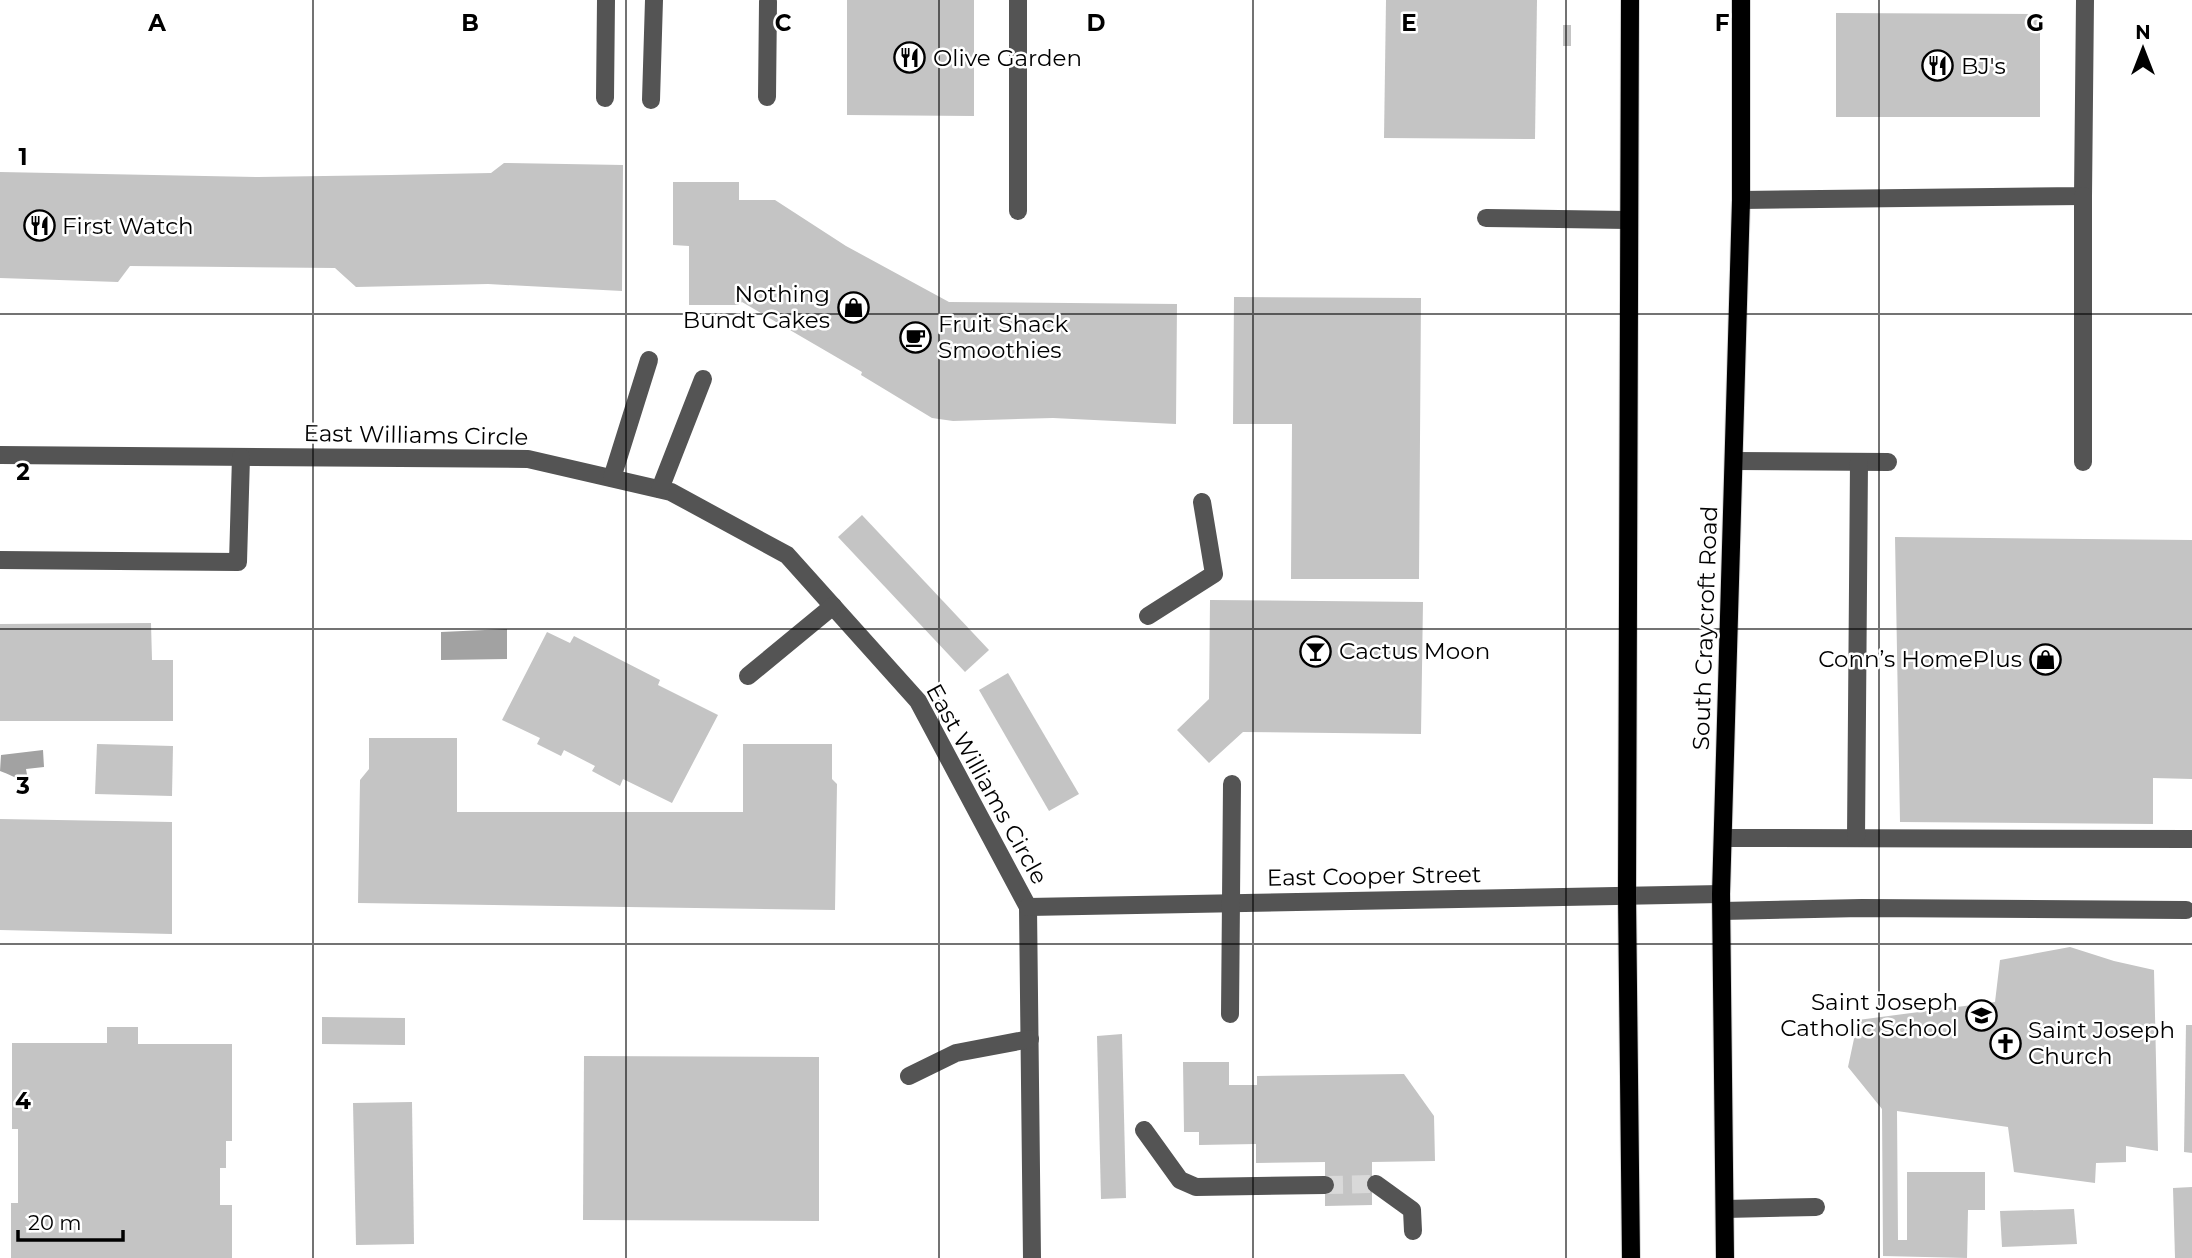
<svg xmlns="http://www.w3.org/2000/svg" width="2192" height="1258" viewBox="0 0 2192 1258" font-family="Montserrat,sans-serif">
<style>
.water{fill:#a2a2a2}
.building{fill:#c4c4c4}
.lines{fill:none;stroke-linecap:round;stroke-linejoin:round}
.minor-tunnel{stroke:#d9d9d9;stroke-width:18;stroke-dasharray:18 9;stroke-linecap:butt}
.major-casing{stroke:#dbdbdb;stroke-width:20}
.minor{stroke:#545454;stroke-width:18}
.major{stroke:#000;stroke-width:18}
.grid{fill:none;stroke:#000;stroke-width:2;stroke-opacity:0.55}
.labels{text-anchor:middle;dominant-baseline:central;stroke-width:5;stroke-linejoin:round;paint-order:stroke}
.poi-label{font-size:23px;fill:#000;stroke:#fff;text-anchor:start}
.street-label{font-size:23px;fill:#000;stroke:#fff}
.grid-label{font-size:23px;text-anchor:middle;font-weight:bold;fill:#000;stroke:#fff;stroke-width:5;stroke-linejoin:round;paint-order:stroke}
</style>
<rect width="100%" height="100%" fill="#fff"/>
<g class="water">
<path d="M 507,629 L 507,659 L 441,660 L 441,632 Z"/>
<path d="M 43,750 L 44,767 L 26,769 L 28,780 C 19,781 9,774 0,771 L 1,755 Z"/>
</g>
<g class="building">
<path d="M 847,0 L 974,0 L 974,116 L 847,115 Z"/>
<path d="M 1386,0 L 1537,0 L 1535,139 L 1384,138 Z"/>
<path d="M 1836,13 L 2040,14 L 2040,117 L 1836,117 Z"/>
<rect x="1563" y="25" width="8" height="21"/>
<path d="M 504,163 L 623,165 L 622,291 L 488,284 L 356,287 L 335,268 L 130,266 L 118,282 L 0,278 L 0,172 L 258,177 L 391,175 L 491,173 Z"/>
<path d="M 673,182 L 739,182 L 739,200 L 775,200 L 846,246 L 949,302 L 1177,304 L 1176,424 L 1053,418 L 953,421 L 932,418 L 861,375 L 862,372 L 742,302 L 738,305 L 689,305 L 689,246 L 673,245 Z"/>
<path d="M 1234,297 L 1421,298 L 1419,579 L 1291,579 L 1292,424 L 1233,424 Z"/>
<path d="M 862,515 L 989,650 L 965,672 L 838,537 Z"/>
<path d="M 1895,537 L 2192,540 L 2192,779 L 2153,778 L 2153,824 L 1900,822 Z"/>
<path d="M 1210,600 L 1423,602 L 1421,734 L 1243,732 L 1209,763 L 1177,730 L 1209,699 Z"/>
<path d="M 151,623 L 152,660 L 173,660 L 173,721 L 0,721 L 0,624 Z"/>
<path d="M 547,632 L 570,643 L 574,636 L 660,680 L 658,685 L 718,715 L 672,803 L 623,779 L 620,786 L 592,771 L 595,766 L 564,750 L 561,756 L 537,744 L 540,738 L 502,720 Z"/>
<path d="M 1008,673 L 1079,794 L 1049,811 L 979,690 Z"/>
<path d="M 369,738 L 457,738 L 457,812 L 743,812 L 743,744 L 832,744 L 832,779 L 837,784 L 835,910 L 358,903 L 360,780 L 369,769 Z"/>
<path d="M 97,744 L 173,746 L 172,796 L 95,794 Z"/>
<path d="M 0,819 L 172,822 L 172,934 L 0,930 Z"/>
<path d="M 2070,947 L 2114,961 L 2154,970 L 2158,1151 L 2126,1146 L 2126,1162 L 2096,1163 L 2095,1183 L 2014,1172 L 2008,1127 L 1897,1111 L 1898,1240 L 1907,1240 L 1907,1172 L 1985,1172 L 1985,1210 L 1968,1210 L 1967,1258 L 1883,1256 L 1882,1109 L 1848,1067 L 1858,1020 L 1995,1002 L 2000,960 Z"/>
<path d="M 322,1017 L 405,1018 L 405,1045 L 322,1044 Z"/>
<path d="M 2186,1025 L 2192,1025 L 2192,1153 L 2184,1152 Z"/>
<path d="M 107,1027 L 138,1027 L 138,1044 L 232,1044 L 232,1141 L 226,1141 L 226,1168 L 220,1168 L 220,1205 L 232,1205 L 232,1258 L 11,1258 L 11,1203 L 18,1203 L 18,1129 L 12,1129 L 12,1043 L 107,1043 Z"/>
<path d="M 1122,1034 L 1126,1198 L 1101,1199 L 1097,1036 Z"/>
<path d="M 584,1056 L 819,1057 L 819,1221 L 583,1220 Z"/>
<path d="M 1183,1062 L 1229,1062 L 1229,1085 L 1257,1085 L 1257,1076 L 1404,1074 L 1434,1116 L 1435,1161 L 1372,1162 L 1372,1205 L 1325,1206 L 1325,1162 L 1256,1163 L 1256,1144 L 1199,1145 L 1199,1132 L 1184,1132 Z"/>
<path d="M 412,1102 L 414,1244 L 356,1245 L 353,1103 Z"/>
<path d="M 2192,1187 L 2192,1258 L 2175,1258 L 2173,1188 Z"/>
<path d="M 2074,1209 L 2077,1244 L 2002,1247 L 2000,1211 Z"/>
</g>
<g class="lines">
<path class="minor-tunnel" d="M 1325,1185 L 1376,1184"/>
<defs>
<g id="major">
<path d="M 1630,0 L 1627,895 L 1631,1258"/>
<path d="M 1725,1258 L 1721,894 L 1741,200 L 1741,0"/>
</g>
</defs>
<use href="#major" class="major-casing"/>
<g class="minor">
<path d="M 1018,0 L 1018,211"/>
<path d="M 767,97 L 768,2"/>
<path d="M 605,98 L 606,0"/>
<path d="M 651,100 L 654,0"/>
<path d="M 1741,200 L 2083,196 L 2085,0"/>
<path d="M 1486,218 L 1628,220"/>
<path d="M 0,455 L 528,459 L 671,492 L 787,555 L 918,701 L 1028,907 L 1032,1258"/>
<path d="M 1734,461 L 1888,462"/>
<path d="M 2083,462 L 2083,196"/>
<path d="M 612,478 L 649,360"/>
<path d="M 660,489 L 703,379"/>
<path d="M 0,560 L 238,562 L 241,457"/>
<path d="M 1148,616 L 1214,574 L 1202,502"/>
<path d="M 748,676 L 833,606"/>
<path d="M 1723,838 L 2192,839"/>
<path d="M 1856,838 L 1859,462"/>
<path d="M 1028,907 L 1721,894"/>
<path d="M 1722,911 L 1862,908 L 2186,910"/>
<path d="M 1230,1014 L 1232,784"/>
<path d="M 909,1076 L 956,1053 L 1030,1039"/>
<path d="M 1144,1130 L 1180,1180 L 1196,1187 L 1325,1185"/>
<path d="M 1376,1184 L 1412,1210 L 1413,1231"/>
<path d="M 1725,1209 L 1816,1207"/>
</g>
<use href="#major" class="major"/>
</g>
<path class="grid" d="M 313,0 L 313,1258M 626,0 L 626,1258M 939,0 L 939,1258M 1253,0 L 1253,1258M 1566,0 L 1566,1258M 1879,0 L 1879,1258M 0,314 L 2192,314M 0,629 L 2192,629M 0,944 L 2192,944"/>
<defs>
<symbol id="restaurant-ring" viewBox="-11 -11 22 22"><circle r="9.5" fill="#fff" stroke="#000" stroke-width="1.5"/><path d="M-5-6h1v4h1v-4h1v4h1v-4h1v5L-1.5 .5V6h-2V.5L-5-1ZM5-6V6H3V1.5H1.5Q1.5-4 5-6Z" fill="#000"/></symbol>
<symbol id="shop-ring" viewBox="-11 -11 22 22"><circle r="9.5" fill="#fff" stroke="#000" stroke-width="1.5"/><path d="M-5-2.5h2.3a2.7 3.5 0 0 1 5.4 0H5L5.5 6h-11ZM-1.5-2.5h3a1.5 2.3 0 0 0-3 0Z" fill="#000"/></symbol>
<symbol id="cafe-ring" viewBox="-11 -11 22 22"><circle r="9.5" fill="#fff" stroke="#000" stroke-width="1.5"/><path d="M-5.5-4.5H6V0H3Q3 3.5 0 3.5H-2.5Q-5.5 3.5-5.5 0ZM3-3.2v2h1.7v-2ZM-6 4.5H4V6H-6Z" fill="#000"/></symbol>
<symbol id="bar-ring" viewBox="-11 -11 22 22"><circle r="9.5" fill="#fff" stroke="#000" stroke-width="1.5"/><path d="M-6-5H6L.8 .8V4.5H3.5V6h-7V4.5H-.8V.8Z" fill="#000"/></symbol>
<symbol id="school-ring" viewBox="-11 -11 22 22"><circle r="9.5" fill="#fff" stroke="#000" stroke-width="1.5"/><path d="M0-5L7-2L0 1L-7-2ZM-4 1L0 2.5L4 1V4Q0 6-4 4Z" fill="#000"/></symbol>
<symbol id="church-ring" viewBox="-11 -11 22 22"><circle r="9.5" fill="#fff" stroke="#000" stroke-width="1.5"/><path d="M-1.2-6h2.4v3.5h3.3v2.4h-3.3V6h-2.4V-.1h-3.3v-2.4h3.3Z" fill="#000"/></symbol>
</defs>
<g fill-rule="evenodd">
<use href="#restaurant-ring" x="892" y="40" width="35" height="35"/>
<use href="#restaurant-ring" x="1920" y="48" width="35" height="35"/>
<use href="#restaurant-ring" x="22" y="208" width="35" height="35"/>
<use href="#shop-ring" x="836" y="290" width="35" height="35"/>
<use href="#cafe-ring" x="898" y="320" width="35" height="35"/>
<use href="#bar-ring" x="1298" y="634" width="35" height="35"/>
<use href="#shop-ring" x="2028" y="642" width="35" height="35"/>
<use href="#school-ring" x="1964" y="998" width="35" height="35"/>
<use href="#church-ring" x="1988" y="1026" width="35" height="35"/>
</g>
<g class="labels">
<g class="poi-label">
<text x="933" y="58">Olive Garden</text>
<text x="1961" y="66">BJ's</text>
<text x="62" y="226">First Watch</text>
<text x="830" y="294" text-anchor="end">Nothing<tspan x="830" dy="26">Bundt Cakes</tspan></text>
<text x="938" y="324">Fruit Shack<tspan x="938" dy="26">Smoothies</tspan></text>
<text x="1339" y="651">Cactus Moon</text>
<text x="2022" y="659" text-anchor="end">Conn’s HomePlus</text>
<text x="1958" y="1002" text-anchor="end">Saint Joseph<tspan x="1958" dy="26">Catholic School</tspan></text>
<text x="2028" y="1030">Saint Joseph<tspan x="2028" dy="26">Church</tspan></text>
</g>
<g class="street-label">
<text transform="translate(416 435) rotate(1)">East Williams Circle</text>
<text transform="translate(1705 628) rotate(-88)">South Craycroft Road</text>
<text transform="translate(987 784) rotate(61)">East Williams Circle</text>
<text transform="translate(1374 876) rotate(-1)">East Cooper Street</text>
</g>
</g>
<g class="grid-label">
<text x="157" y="31">A</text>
<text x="470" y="31">B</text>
<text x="783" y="31">C</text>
<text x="1096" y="31">D</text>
<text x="1409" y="31">E</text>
<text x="1722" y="31">F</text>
<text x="2035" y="31">G</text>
<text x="23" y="165">1</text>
<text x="23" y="480">2</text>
<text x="23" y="794">3</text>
<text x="23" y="1109">4</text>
</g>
<g transform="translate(2143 49)" stroke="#ffffff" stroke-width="5" paint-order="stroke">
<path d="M0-5L12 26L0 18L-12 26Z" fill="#000000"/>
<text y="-10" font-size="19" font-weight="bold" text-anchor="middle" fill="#000000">N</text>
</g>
<path d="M18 1230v10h105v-10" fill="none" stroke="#000000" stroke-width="3.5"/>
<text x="28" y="1230" font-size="21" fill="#000000" stroke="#ffffff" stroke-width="5" paint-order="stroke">20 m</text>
</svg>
